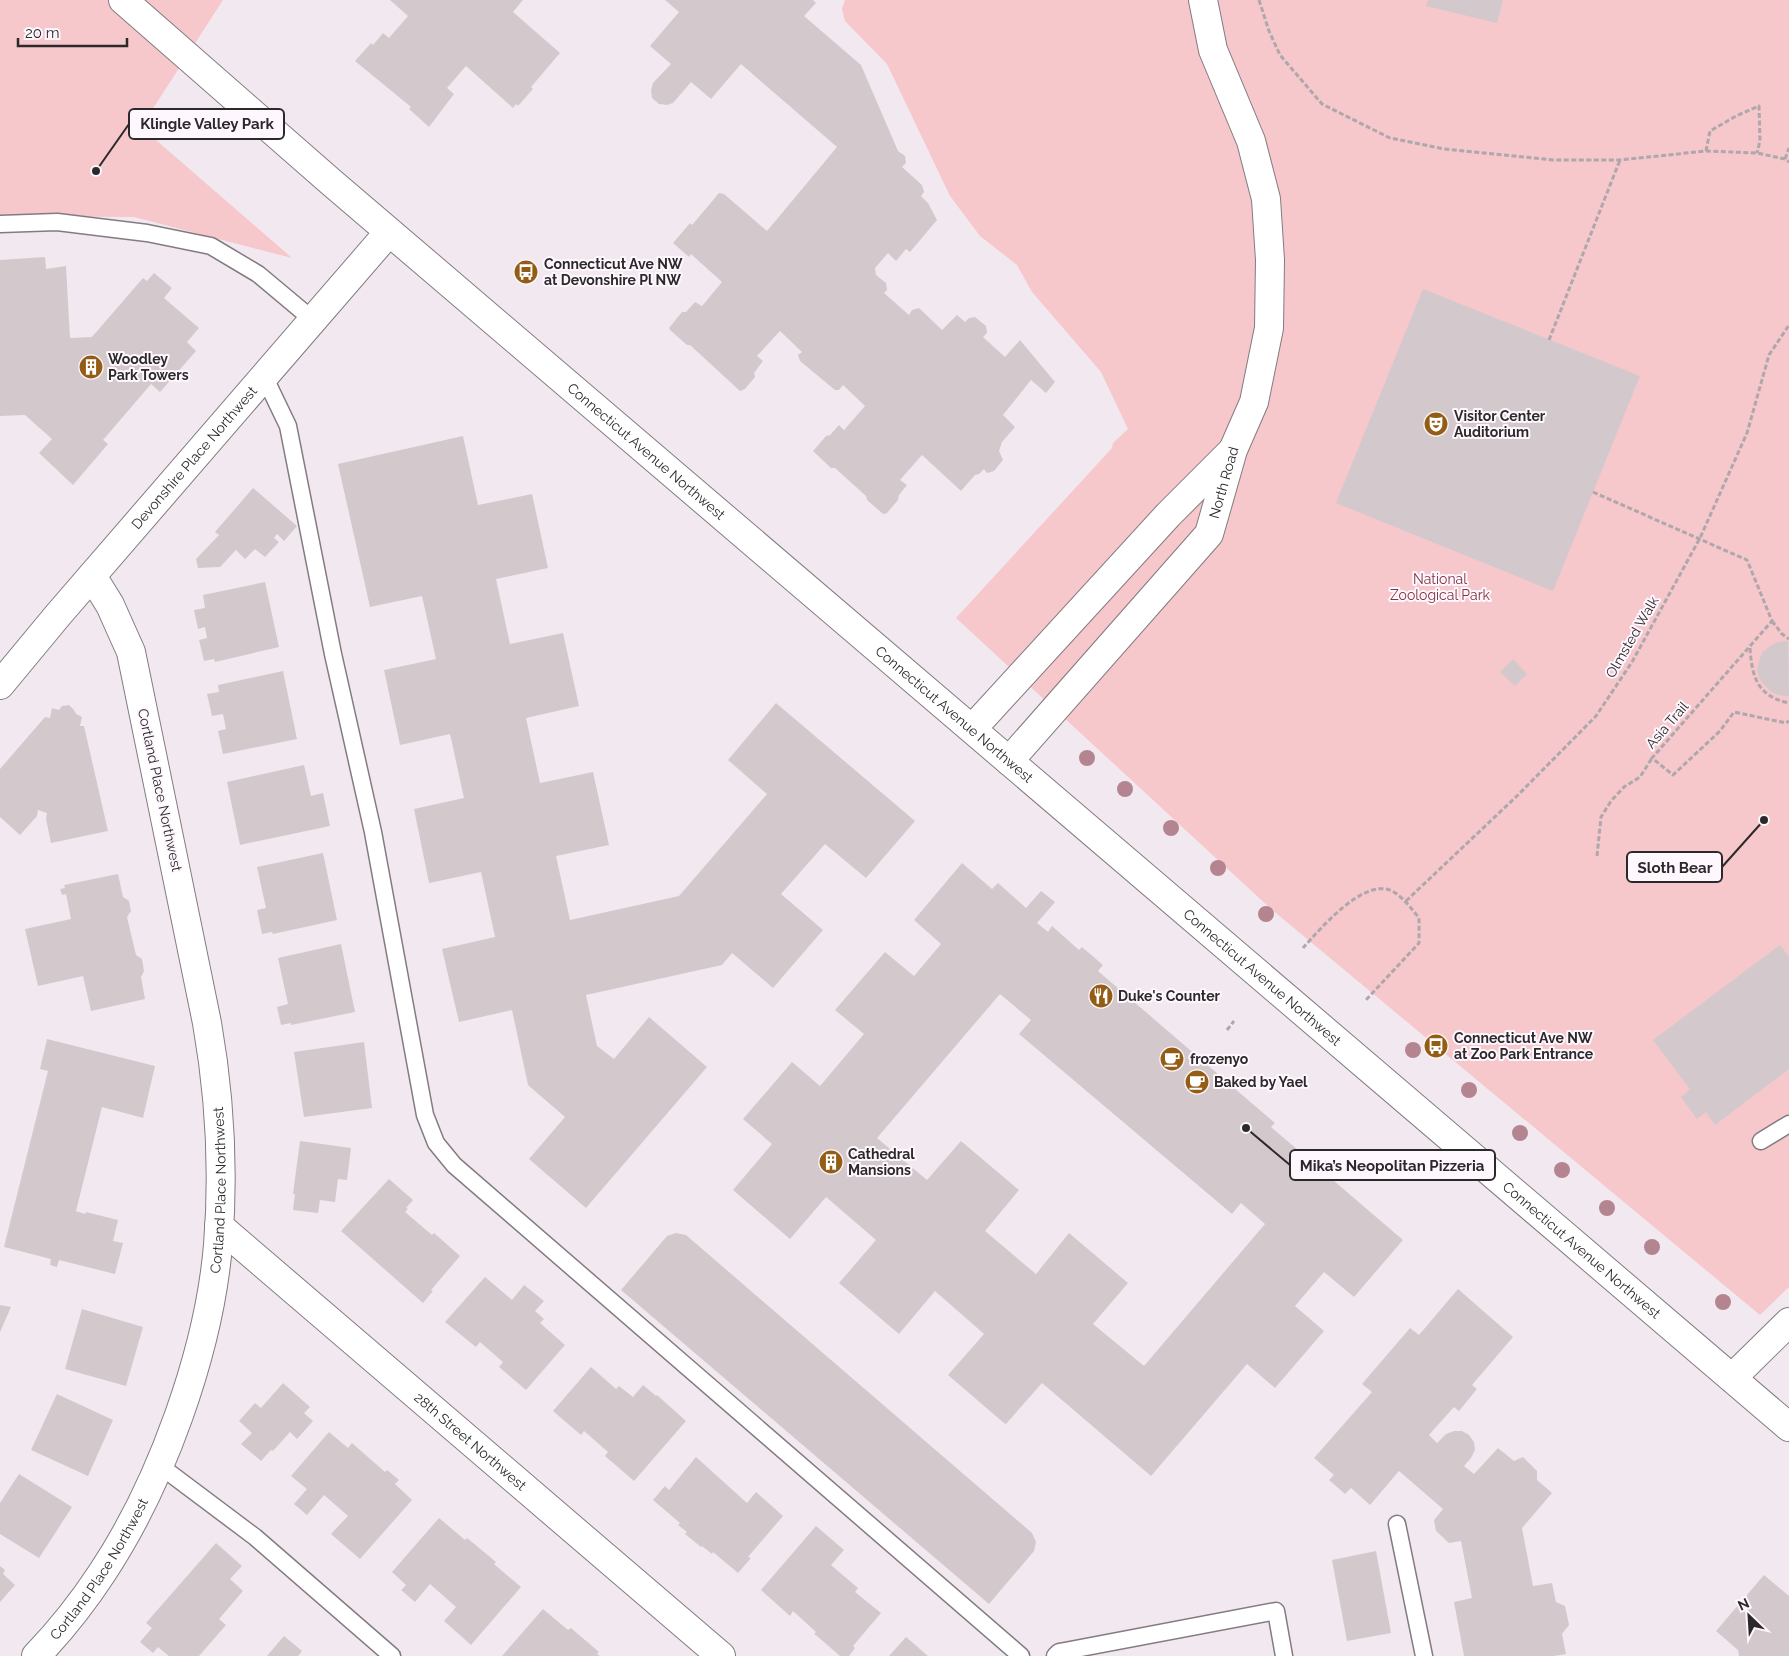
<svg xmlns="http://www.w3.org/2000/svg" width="1789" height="1656" viewBox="0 0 1789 1656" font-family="Raleway,sans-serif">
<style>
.green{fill:#f6c7cb}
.building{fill:#d3c9cc;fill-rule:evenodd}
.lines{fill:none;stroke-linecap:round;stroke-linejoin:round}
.lane-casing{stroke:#837b81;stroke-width:19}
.street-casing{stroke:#837b81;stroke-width:30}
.primary-casing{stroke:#837b81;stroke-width:30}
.path{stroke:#aea7ac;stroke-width:3;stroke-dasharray:5 2.5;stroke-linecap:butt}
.lane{stroke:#fff;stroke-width:16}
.street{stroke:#fff;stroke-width:28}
.primary{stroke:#fff;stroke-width:28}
.tree{fill:#b48590}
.labels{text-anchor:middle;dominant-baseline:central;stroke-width:4;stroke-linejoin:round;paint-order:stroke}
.poi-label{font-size:14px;font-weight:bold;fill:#2c292b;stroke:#fef7fd;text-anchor:start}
.street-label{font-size:14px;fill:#2c292b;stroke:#fef7fd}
.park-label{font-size:14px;fill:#813442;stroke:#fef7fd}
.leader{fill:none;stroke:#2c292b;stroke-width:2}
.callout-dot{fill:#2c292b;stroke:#fef7fd;stroke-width:2}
.callout{fill:#fef7fd;stroke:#2c292b;stroke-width:2}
.callout-label{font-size:15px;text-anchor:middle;font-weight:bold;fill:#2c292b}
</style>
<rect width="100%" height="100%" fill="#f2e9f0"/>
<g class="green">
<path d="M 0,0 L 223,0 L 141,127 L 292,258 L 134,217 L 0,216 Z"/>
<path d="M 845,0 L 1789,0 L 1789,1287 L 1760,1315 L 1271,909 L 956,618 L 1112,448 L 1113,443 L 1128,429 L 1101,372 L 1032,292 L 1017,265 L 980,236 L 950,196 L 887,64 L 845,21 L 842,9 Z"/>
</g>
<g class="building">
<path d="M 390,0 L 523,0 L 513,12 L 560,53 L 531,87 L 533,89 L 518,106 L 516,104 L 513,108 L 466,66 L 447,88 L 454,94 L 429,127 L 409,109 L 411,107 L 355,61 L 371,43 L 373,45 L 383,33 L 389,38 L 408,16 Z"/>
<path d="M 665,0 L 813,0 L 816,3 L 804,16 L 861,65 L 898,151 L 905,156 L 906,163 L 902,167 L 922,185 L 924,192 L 921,196 L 928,203 L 937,220 L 910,252 L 906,249 L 896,261 L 888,253 L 875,268 L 876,275 L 886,283 L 887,290 L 884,293 L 909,315 L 912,310 L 919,308 L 942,330 L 957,315 L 965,322 L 969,318 L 975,317 L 986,326 L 987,333 L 983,337 L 1005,357 L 1020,340 L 1055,382 L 1046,393 L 1031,380 L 1003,415 L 1015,427 L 1002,442 L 999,451 L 1003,460 L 994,471 L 987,473 L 984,469 L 979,474 L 975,475 L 961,491 L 922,455 L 900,480 L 907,485 L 899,495 L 898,500 L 887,513 L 883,514 L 867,500 L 866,496 L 835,468 L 831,468 L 813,451 L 826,436 L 830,435 L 839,425 L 844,430 L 865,406 L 843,385 L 839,390 L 835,390 L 800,361 L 798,355 L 802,352 L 780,331 L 757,356 L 763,361 L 754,373 L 755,377 L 745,389 L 740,391 L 690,345 L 687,345 L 670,330 L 669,328 L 682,312 L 686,312 L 695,302 L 702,306 L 722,282 L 691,254 L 689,257 L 673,243 L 690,223 L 692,225 L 719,193 L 724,194 L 767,231 L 837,147 L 741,64 L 711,99 L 691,82 L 673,103 L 667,105 L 659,104 L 652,98 L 651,90 L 653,83 L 671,64 L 650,46 L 679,12 Z"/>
<path d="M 1428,0 L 1503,0 L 1497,23 L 1426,6 Z"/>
<path d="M 45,257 L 46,269 L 66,266 L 70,338 L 92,337 L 143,278 L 147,281 L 154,273 L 172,288 L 164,298 L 199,328 L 187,342 L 196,351 L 160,392 L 151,384 L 103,440 L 108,444 L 73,485 L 39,453 L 52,439 L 25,415 L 0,416 L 0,260 Z"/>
<path d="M 1423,289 L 1640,376 L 1553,591 L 1336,503 Z"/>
<path d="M 463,436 L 478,505 L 532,494 L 548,568 L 496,579 L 510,644 L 563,633 L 579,706 L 526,718 L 540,783 L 593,772 L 609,845 L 556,856 L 570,920 L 679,896 L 767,794 L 728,760 L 776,703 L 915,821 L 866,878 L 825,844 L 781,894 L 823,930 L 773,988 L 732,953 L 722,965 L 586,995 L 597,1046 L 614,1059 L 649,1017 L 707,1067 L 586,1208 L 529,1159 L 565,1117 L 528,1085 L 512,1010 L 459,1022 L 442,949 L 495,937 L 481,872 L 429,883 L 414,809 L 464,798 L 450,734 L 400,745 L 384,670 L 436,659 L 422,596 L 370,607 L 338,464 Z"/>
<path d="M 253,488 L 297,526 L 284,541 L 277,534 L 274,538 L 279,542 L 265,557 L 255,549 L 245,559 L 236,550 L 220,567 L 198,568 L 196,559 L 219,535 L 215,532 Z"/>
<path d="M 265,582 L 279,647 L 215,662 L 214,659 L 204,661 L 199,640 L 207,638 L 205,627 L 198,629 L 194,610 L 205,608 L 203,595 Z"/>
<path d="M 1788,641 L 1789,696 L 1778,695 L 1770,691 L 1760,680 L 1757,671 L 1759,661 L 1762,653 L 1770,646 L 1778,642 Z"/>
<path d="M 1513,659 L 1527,674 L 1515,686 L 1500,672 Z"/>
<path d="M 283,671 L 297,739 L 223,754 L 218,731 L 226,729 L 223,714 L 212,716 L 207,694 L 219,692 L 218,685 Z"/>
<path d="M 69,705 L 74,710 L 76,714 L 82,717 L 80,726 L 84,726 L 108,831 L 51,843 L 46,819 L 47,813 L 38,810 L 37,816 L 20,835 L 0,817 L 0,769 L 45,717 L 50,718 L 52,708 L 59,710 L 62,706 Z"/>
<path d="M 304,765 L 311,796 L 323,793 L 330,826 L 240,845 L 227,782 Z"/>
<path d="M 323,853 L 337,920 L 273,934 L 272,932 L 262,934 L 257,910 L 266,908 L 257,867 Z"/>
<path d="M 962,863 L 992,889 L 998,883 L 1026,908 L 1041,891 L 1055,902 L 1037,923 L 1048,932 L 1052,926 L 1079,950 L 1082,947 L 1103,965 L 1098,971 L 1275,1123 L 1271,1127 L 1403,1240 L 1354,1297 L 1324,1272 L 1295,1306 L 1324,1331 L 1275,1388 L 1247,1364 L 1151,1476 L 1042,1383 L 1006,1424 L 1004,1423 L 948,1375 L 984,1334 L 935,1291 L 899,1334 L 839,1283 L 876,1240 L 826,1197 L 790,1239 L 733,1190 L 772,1144 L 743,1119 L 792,1062 L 820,1086 L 864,1034 L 835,1010 L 885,952 L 914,976 L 941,944 L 914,920 ZM 1000,994 L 1031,1020 L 1019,1034 L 1232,1214 L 1241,1203 L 1265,1224 L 1144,1366 L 1093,1324 L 1128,1283 L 1069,1233 L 1036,1274 L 985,1231 L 1019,1190 L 961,1141 L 927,1180 L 877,1138 Z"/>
<path d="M 118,874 L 123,897 L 129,901 L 131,911 L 127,917 L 136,955 L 142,959 L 144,971 L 141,977 L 145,999 L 91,1011 L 83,976 L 38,986 L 25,929 L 71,919 L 66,894 L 62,895 L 60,889 L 65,888 L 64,885 Z"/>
<path d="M 341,944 L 355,1012 L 291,1025 L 291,1023 L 281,1025 L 277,1007 L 288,1004 L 278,958 Z"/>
<path d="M 1780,945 L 1789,957 L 1789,1069 L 1715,1125 L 1706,1112 L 1697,1119 L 1681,1097 L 1690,1089 L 1653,1040 Z"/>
<path d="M 47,1039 L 155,1066 L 143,1118 L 102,1107 L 76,1211 L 85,1214 L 86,1212 L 118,1220 L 113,1241 L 123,1243 L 115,1274 L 59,1260 L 57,1267 L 50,1265 L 51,1259 L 4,1247 L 48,1071 L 40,1069 Z"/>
<path d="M 364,1042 L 372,1108 L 304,1117 L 294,1052 Z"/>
<path d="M 300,1141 L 351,1148 L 347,1180 L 338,1179 L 335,1202 L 320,1200 L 318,1213 L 293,1210 L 295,1194 L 293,1194 Z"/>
<path d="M 389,1179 L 413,1200 L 406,1208 L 408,1209 L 405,1212 L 432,1235 L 434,1233 L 460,1256 L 431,1290 L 433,1291 L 423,1303 L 341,1231 Z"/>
<path d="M 676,1233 L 686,1235 L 1032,1533 L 1036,1542 L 1034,1551 L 989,1604 L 621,1290 L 667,1236 Z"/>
<path d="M 485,1277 L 512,1300 L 524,1285 L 544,1301 L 535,1311 L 544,1319 L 540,1323 L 565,1345 L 526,1390 L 499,1367 L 503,1362 L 480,1342 L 476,1347 L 445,1322 Z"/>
<path d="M 1458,1289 L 1513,1337 L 1472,1385 L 1477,1389 L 1459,1411 L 1454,1407 L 1429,1435 L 1437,1443 L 1446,1434 L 1454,1431 L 1462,1431 L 1469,1435 L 1474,1442 L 1475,1450 L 1471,1458 L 1464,1466 L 1474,1474 L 1498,1448 L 1514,1461 L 1523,1457 L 1537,1471 L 1537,1480 L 1552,1493 L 1522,1528 L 1533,1586 L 1552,1583 L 1556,1602 L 1565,1606 L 1569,1625 L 1562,1634 L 1566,1654 L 1554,1656 L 1464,1656 L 1454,1602 L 1472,1598 L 1461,1541 L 1449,1543 L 1436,1531 L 1434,1520 L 1443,1509 L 1399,1471 L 1370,1505 L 1351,1488 L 1345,1494 L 1329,1480 L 1334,1475 L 1314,1458 L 1372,1392 L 1362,1384 L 1410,1328 L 1419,1335 Z"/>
<path d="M 0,1305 L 11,1307 L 0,1332 Z"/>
<path d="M 82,1309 L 143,1327 L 126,1386 L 65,1369 Z"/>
<path d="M 591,1367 L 616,1389 L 619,1386 L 633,1397 L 643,1385 L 656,1396 L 657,1395 L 686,1421 L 634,1481 L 605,1456 L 608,1452 L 584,1431 L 581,1435 L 553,1411 Z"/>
<path d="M 283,1383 L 310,1407 L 304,1413 L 313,1421 L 297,1439 L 290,1432 L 273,1451 L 271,1450 L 261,1461 L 241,1444 L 252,1433 L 239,1421 L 255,1403 L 261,1408 Z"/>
<path d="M 57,1394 L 113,1420 L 88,1476 L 31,1450 Z"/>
<path d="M 329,1432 L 348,1448 L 352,1443 L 385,1472 L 387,1470 L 399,1480 L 395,1484 L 412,1500 L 360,1559 L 331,1534 L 348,1516 L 324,1495 L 307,1515 L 294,1504 L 307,1489 L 291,1476 Z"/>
<path d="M 696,1457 L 747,1503 L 756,1492 L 783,1516 L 748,1557 L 751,1558 L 738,1573 L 713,1552 L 712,1554 L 702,1546 L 701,1547 L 685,1534 L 687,1532 L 678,1525 L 680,1523 L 653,1500 L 665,1486 L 669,1490 Z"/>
<path d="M 19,1474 L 72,1507 L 39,1558 L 0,1534 L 0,1503 Z"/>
<path d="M 439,1518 L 465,1540 L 467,1538 L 478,1547 L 496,1562 L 494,1564 L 521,1587 L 471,1645 L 444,1621 L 456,1607 L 430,1584 L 415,1602 L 401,1590 L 406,1585 L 392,1572 Z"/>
<path d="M 816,1526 L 844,1550 L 831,1565 L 858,1588 L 855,1592 L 881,1613 L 853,1646 L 855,1648 L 849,1656 L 840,1656 L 817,1636 L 814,1634 L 816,1632 L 793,1611 L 790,1616 L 761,1590 Z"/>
<path d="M 216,1543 L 242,1566 L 230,1579 L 243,1591 L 219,1619 L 226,1625 L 199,1656 L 169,1656 L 158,1647 L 153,1653 L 140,1642 L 152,1628 L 146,1623 Z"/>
<path d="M 1376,1551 L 1391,1633 L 1347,1641 L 1332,1560 Z"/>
<path d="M 0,1566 L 5,1570 L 3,1574 L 15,1585 L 0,1602 Z"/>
<path d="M 1764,1575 L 1789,1596 L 1789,1656 L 1739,1656 L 1738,1650 L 1716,1631 Z"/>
<path d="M 543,1609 L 568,1630 L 571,1628 L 599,1652 L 597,1654 L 600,1656 L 502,1656 Z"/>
<path d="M 284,1636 L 302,1651 L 298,1656 L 267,1656 Z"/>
<path d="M 906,1637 L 928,1656 L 889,1656 Z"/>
</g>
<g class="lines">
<defs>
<g id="lane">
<path d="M 0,224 L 57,222 L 147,233 L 211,246 L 258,274 L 313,320"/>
<path d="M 264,376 L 288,426 L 333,654 L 373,832 L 425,1115 L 436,1143 L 454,1165 L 1021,1656"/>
<path d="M 1761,1141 L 1789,1124"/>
<path d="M 159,1465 L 255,1537 L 392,1656"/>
<path d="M 1397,1524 L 1424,1656"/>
<path d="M 1055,1656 L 1059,1652 L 1070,1650 L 1276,1611 L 1284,1656"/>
</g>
<g id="street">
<path id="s1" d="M 0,685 L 58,615 L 389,232"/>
<path d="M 972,729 L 1168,515 L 1232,451"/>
<path id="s2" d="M 1009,761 L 1209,534 L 1233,450 L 1254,402 L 1269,328 L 1270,260 L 1266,199 L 1251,141 L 1213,50 L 1203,0"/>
<path id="s3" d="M 219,1226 L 721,1656"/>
<path d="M 1732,1378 L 1789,1322"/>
<path id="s4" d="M 36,1656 C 60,1631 83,1602 102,1573 C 161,1484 209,1352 218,1245 C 224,1171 220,1097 207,1023 L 131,652 L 110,605 L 92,576"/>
</g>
<g id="primary">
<path id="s5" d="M 123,0 L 331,182 L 1789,1427"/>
</g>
</defs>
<use href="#lane" class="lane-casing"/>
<use href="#street" class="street-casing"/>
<use href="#primary" class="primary-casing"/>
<g class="path">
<path d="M 1259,0 L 1269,31 L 1280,55 L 1322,104 L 1390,138 L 1444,149 L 1553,160 L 1620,160 L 1706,151 L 1757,153 L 1785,159 L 1789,162"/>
<path d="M 1706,151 L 1710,131 L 1736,116 L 1759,106 L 1760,141 L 1757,153"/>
<path d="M 1785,159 L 1789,148"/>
<path d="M 1549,340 L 1620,160"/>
<path d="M 1593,492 L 1747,560 L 1772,621 L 1652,758 L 1673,775 L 1720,731 L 1734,712 L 1786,723 L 1789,721"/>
<path d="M 1772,621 L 1782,634 L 1789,639"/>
<path d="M 1750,648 C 1752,677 1757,696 1789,703"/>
<path d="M 1597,856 L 1601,817 L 1611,801 L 1624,787 L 1640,777 L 1652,758"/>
<path d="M 1406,901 L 1518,795 L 1596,716 L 1632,662 L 1700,538 L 1747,433 L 1769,355 L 1789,325"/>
<path d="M 1303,948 C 1320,929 1364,877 1392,891 C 1403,897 1411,908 1419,918 L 1419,943 L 1365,1001"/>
<path d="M 1227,1030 L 1234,1021"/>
</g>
<use href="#lane" class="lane"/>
<use href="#street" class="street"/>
<use href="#primary" class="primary"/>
</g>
<g class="tree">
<circle cx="1087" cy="758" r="8"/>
<circle cx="1125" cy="789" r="8"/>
<circle cx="1171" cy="828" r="8"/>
<circle cx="1218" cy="868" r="8"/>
<circle cx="1266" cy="914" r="8"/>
<circle cx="1413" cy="1050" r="8"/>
<circle cx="1469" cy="1090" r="8"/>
<circle cx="1520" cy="1133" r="8"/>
<circle cx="1562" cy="1170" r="8"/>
<circle cx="1607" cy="1208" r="8"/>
<circle cx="1652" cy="1247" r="8"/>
<circle cx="1723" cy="1302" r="8"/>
</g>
<defs>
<symbol id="bus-disc" viewBox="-11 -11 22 22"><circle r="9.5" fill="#935d15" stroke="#fef7fd"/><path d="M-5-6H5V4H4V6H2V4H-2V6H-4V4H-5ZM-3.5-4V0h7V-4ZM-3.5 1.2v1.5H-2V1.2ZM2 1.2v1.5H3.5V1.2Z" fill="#fff"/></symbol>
<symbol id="building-disc" viewBox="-11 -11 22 22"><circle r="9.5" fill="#935d15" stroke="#fef7fd"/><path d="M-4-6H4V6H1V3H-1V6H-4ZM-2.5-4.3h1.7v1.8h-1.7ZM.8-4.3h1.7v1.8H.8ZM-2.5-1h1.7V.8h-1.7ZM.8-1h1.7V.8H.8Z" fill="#fff"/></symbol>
<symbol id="theatre-disc" viewBox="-11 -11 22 22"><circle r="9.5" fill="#935d15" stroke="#fef7fd"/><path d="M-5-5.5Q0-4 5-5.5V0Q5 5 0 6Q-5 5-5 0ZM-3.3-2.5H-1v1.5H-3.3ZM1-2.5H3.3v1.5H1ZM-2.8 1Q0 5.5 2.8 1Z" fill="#fff"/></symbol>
<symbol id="restaurant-disc" viewBox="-11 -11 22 22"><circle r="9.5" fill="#935d15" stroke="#fef7fd"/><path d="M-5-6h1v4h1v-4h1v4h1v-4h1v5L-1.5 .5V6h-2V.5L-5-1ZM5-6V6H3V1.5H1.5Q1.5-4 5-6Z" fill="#fff"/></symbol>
<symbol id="cafe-disc" viewBox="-11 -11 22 22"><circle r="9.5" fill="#935d15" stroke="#fef7fd"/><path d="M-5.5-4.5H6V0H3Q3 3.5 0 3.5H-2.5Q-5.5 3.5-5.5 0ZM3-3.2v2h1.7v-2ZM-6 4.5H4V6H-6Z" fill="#fff"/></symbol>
</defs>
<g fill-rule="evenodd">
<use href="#bus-disc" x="512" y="258" width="28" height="28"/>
<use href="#building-disc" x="77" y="353" width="28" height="28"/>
<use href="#theatre-disc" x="1422" y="410" width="28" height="28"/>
<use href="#restaurant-disc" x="1087" y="982" width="28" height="28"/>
<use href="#bus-disc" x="1422" y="1032" width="28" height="28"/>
<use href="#cafe-disc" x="1158" y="1045" width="28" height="28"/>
<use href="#cafe-disc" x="1183" y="1068" width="28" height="28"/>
<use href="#building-disc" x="817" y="1148" width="28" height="28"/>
</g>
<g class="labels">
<g class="poi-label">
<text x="544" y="264">Connecticut Ave NW<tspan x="544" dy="16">at Devonshire Pl NW</tspan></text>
<text x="108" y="359">Woodley<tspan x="108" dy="16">Park Towers</tspan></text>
<text x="1454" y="416">Visitor Center<tspan x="1454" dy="16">Auditorium</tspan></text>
<text x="1118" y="996">Duke's Counter</text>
<text x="1454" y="1038">Connecticut Ave NW<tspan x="1454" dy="16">at Zoo Park Entrance</tspan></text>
<text x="1190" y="1059">frozenyo</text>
<text x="1214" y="1082">Baked by Yael</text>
<text x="848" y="1154">Cathedral<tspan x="848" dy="16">Mansions</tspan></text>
</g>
<g class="street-label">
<text stroke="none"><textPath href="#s5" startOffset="691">Connecticut Avenue Northwest</textPath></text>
<text stroke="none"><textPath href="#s1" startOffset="299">Devonshire Place Northwest</textPath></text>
<text stroke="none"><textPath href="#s2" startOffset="356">North Road</textPath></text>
<text transform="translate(1632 637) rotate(-60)">Olmsted Walk</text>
<text stroke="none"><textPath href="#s5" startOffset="1096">Connecticut Avenue Northwest</textPath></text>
<text transform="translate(1667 725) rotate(-49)">Asia Trail</text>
<text transform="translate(160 790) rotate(78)">Cortland Place Northwest</text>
<text stroke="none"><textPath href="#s5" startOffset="1501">Connecticut Avenue Northwest</textPath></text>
<text stroke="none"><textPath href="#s4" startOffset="512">Cortland Place Northwest</textPath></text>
<text stroke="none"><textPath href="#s5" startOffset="1921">Connecticut Avenue Northwest</textPath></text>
<text stroke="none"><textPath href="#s3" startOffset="331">28th Street Northwest</textPath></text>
<text stroke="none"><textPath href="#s4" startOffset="108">Cortland Place Northwest</textPath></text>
</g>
<g class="park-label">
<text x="1440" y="579">National<tspan x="1440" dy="16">Zoological Park</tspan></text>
</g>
</g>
<path class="leader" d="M96 171L129 124M1764 820L1722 867M1246 1128L1290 1165"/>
<g class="callout-dot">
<circle cx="96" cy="171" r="5"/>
<circle cx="1764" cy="820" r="5"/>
<circle cx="1246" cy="1128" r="5"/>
</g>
<g class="callout">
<rect x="129" y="109" width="155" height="30" rx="5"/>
<rect x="1627" y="852" width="95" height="30" rx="5"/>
<rect x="1290" y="1150" width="205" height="30" rx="5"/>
</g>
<g class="callout-label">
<text x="207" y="129">Klingle Valley Park</text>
<text x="1675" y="873">Sloth Bear</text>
<text x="1392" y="1171">Mika’s Neopolitan Pizzeria</text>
</g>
<g transform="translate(1749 1616) rotate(335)" stroke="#fef7fd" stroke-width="4" paint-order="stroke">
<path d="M0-4L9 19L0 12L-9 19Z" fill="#2c292b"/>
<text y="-8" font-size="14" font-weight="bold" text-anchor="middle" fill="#2c292b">N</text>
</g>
<path d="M18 38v8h109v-8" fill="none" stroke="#2c292b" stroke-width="2.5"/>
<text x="25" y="38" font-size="15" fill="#2c292b" stroke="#fef7fd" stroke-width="4" paint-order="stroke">20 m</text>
</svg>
